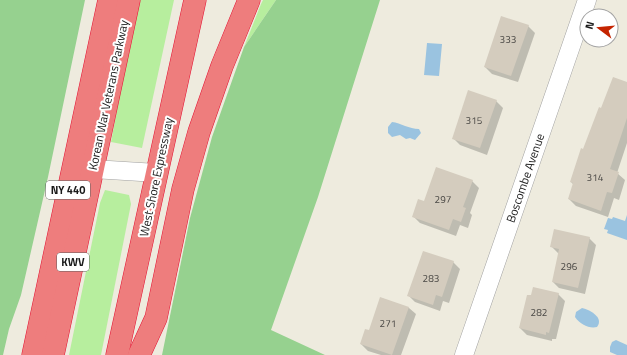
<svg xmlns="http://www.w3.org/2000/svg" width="627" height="355" viewBox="0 0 627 355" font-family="'Titillium Web',sans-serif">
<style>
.grass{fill:#b7ee9e}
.forest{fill:#96d18f}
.water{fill:#9ac3e0}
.shadow{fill:#0003}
.building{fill:#d4ccbe}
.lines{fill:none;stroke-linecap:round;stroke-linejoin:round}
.minor-casing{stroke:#a1a1a1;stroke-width:19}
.highway-casing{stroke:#e41334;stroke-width:23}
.minor{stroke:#fff;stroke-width:18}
.highway{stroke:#ee7d7d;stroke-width:22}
.labels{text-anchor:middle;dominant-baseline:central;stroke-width:4;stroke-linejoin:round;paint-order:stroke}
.number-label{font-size:10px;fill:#484643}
.shield{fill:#fff;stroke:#5f5f5f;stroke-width:1}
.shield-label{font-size:11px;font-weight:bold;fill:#1a1a1a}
.street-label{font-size:12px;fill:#1a1a1a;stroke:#fff}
</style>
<rect width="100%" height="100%" fill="#eeebde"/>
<g class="grass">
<path d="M 137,0 L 174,0 L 142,148 L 111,142 Z"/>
<path d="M 263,0 L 276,0 L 244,47 L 261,4 Z"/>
<path d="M 105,190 L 129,195 L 131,204 L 101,355 L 69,355 L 100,203 Z"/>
</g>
<g class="forest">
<path d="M 0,0 L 85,0 L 48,177 L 21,295 L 9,329 L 3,355 L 0,355 Z"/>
<path d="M 276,0 L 380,0 L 318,197 L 271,330 L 325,355 L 162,355 L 190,218 L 212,137 L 244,47 Z"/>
</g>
<g class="water">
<path d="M 427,43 L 442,44 L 439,76 L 424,75 Z"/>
<path d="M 392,122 C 401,123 409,129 419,129 L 421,133 L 415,140 L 410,138 L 406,139 L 400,135 L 392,137 L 388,133 L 388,127 Z"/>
<path d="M 627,215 L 627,240 L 607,233 L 608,230 L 604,229 L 608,218 L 612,219 L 613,217 L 625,221 Z"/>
<path d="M 582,308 C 591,310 604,318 597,327 C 589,329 580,324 575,317 L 576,312 Z"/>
<path d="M 616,340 L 627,345 L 627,355 L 617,355 L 610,352 L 610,347 L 612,342 Z"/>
</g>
<g class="shadow">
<path d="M 528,26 L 535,33 L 518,82 L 492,74 L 485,67 Z"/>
<path d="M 627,83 L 627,143 L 617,173 L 625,180 L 619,200 L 614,198 L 608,217 L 576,206 L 569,199 L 574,185 L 571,182 L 602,109 Z"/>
<path d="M 496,101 L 503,108 L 487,155 L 460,145 L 453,138 Z"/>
<path d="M 472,181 L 479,188 L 470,213 L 472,215 L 468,228 L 460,225 L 456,236 L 420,223 L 413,216 L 425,202 Z"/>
<path d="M 589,238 L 596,245 L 585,294 L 559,288 L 553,282 L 559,254 L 552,247 Z"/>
<path d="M 453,262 L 460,269 L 449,303 L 443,301 L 440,311 L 415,302 L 409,296 Z"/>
<path d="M 558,294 L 565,301 L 556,339 L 552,339 L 552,341 L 527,335 L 520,328 Z"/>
<path d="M 381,298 L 409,308 L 416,314 L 401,355 L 381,355 L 368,351 L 361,344 L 370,331 Z"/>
</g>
<g class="building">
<path d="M 501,16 L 529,25 L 511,76 L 484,67 Z"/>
<path d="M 613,77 L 627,82 L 627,118 L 610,169 L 619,172 L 612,193 L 607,192 L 601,211 L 568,199 L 573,183 L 570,182 L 581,148 L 583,149 L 599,107 L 601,108 Z"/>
<path d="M 468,90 L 497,100 L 480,148 L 452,139 Z"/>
<path d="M 436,167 L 473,180 L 463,207 L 466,208 L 461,222 L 453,219 L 449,230 L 412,217 L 418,199 L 424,201 Z"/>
<path d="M 554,229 L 590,237 L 578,288 L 552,282 L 559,249 L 550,247 Z"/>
<path d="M 423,251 L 454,261 L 442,297 L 436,295 L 433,305 L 407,296 Z"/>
<path d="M 533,287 L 559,293 L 549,333 L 546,332 L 546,335 L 519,328 L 527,295 L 531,295 Z"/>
<path d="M 380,297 L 409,307 L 392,355 L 360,344 L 365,329 L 369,330 Z"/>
</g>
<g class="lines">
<defs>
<g id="minor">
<path d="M 93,169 L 157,173"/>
<path d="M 464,355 L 587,0"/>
</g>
<g id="highway">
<path d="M 33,355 L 109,0"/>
<path d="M 53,355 L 129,0"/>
<path d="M 117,355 L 195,0"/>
<path d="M 139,355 L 156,318 L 183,189 L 199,132 L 222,66 L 249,0"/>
</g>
</defs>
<use href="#minor" class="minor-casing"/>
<use href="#highway" class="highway-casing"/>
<use href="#minor" class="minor"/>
<use href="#highway" class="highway"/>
</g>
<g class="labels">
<g class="number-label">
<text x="508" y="39">333</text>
<text x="474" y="120">315</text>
<text x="595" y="177">314</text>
<text x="443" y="199">297</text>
<text x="569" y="266">296</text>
<text x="431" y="278">283</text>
<text x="539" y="312">282</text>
<text x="388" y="323">271</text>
</g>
<g class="shield">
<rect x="46" y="181" width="44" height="18" rx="3"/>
<rect x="57" y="253" width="32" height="18" rx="3"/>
</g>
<g class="shield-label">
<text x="68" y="190">NY 440</text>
<text x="73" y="262">KWV</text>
</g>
<g class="street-label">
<text transform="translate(108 95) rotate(-78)">Korean War Veterans Parkway</text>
<text transform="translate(156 177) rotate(-78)">West Shore Expressway</text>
<text transform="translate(525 178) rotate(-71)">Boscombe Avenue</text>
</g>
</g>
<g transform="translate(599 28) rotate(286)"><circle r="19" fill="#ffffff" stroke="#a3a3a3"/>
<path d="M0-3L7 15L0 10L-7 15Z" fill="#c52400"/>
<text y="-6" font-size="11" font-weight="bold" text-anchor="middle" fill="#1a1a1a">N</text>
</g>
</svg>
